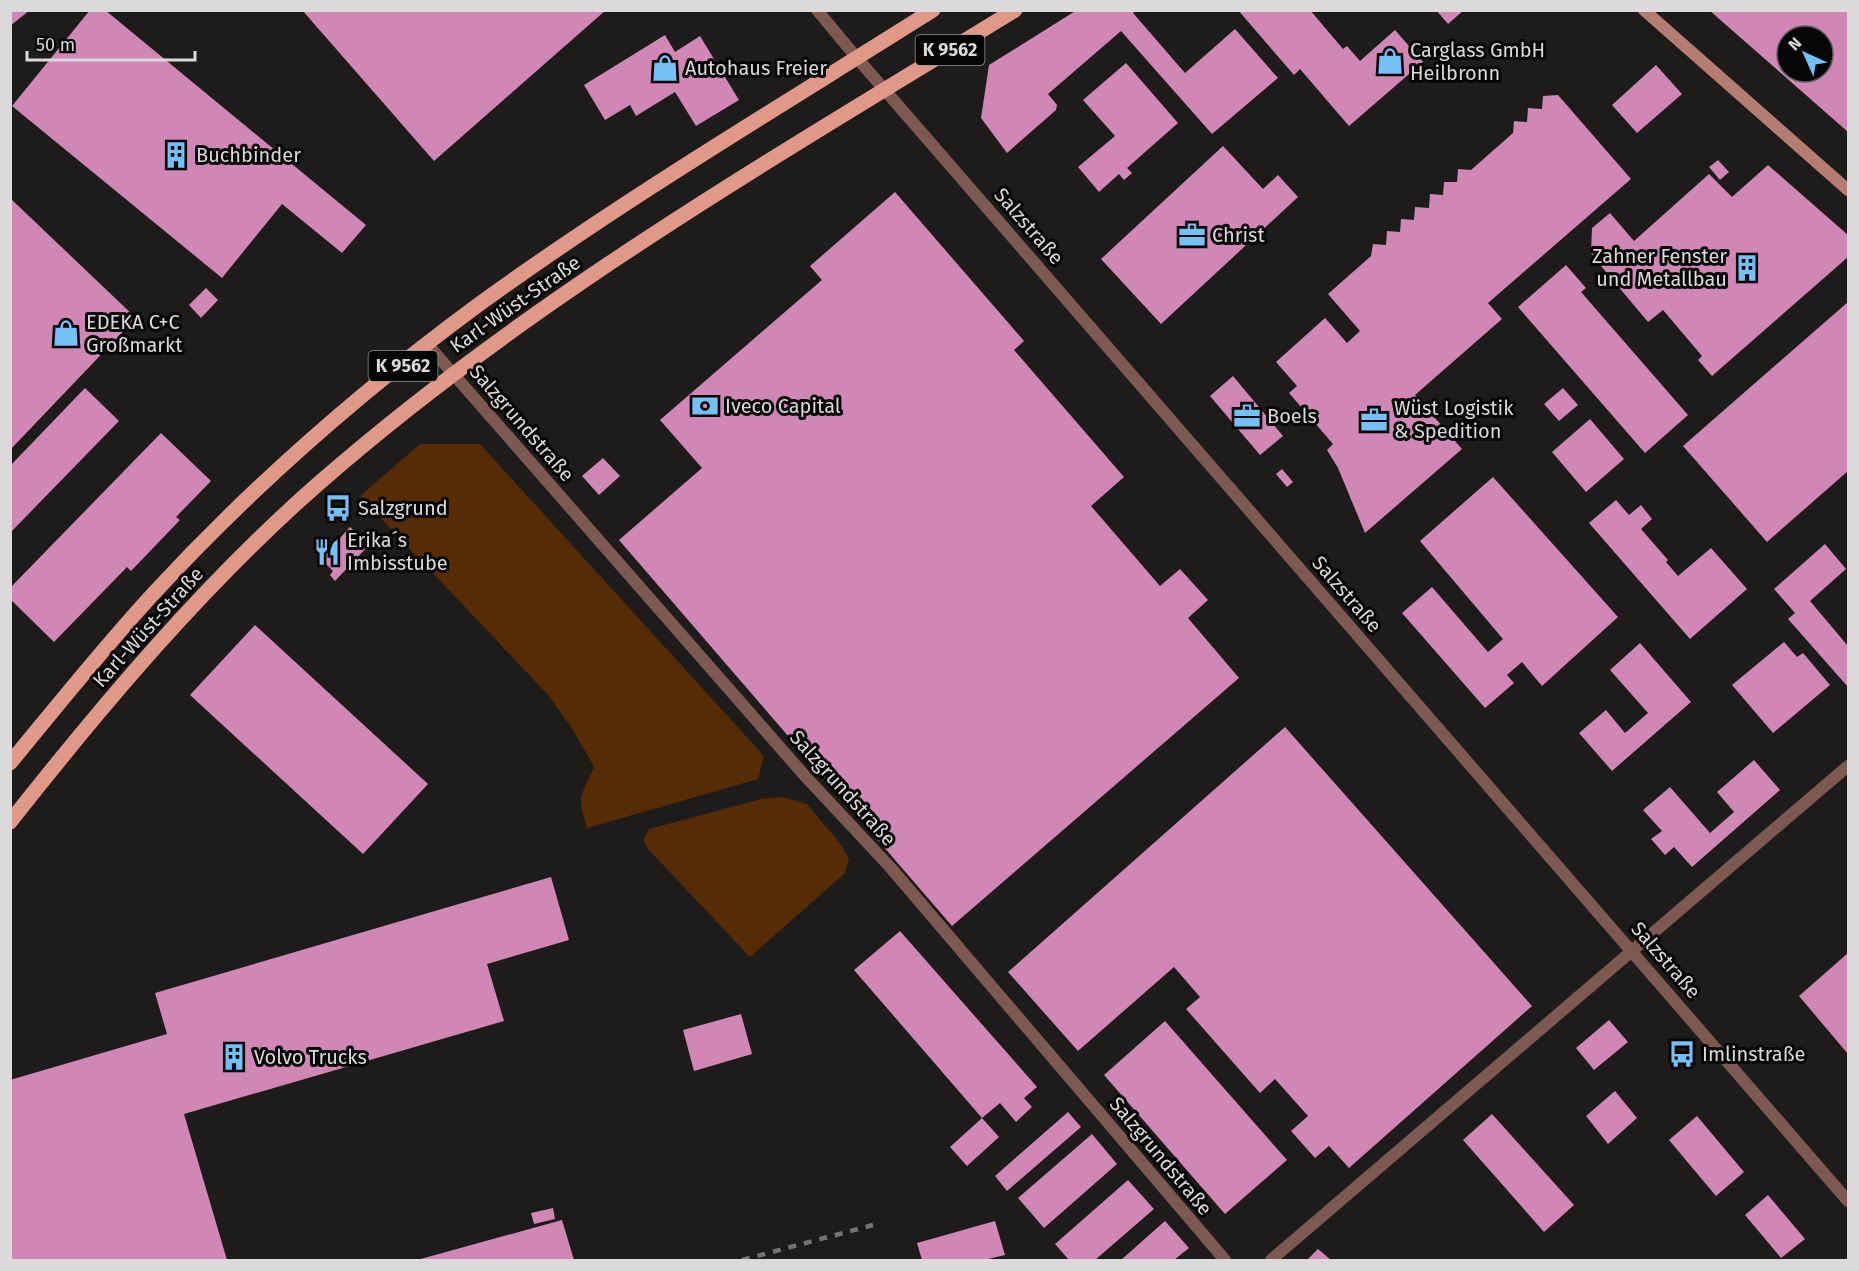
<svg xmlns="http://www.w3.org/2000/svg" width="1859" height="1271" viewBox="0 0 1859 1271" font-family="'Fira Sans',sans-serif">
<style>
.green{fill:#562c07}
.building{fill:#d087b5;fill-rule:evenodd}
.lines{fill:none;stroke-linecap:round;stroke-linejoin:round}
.minor{stroke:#7d5952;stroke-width:12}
.tertiary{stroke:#7d5952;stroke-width:12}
.secondary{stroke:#b57c71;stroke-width:12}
.primary{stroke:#e09889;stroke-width:15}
.rail{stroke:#747272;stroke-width:4.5;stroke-dasharray:8 8;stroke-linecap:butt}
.labels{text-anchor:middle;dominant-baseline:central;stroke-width:6;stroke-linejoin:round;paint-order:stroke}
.shield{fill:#070606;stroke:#9b9a9a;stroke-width:1.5}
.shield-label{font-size:18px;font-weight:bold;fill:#dbd9d9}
.poi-label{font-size:20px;fill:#dbd9d9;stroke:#070606;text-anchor:start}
.street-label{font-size:20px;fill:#dbd9d9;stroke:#070606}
</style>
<rect width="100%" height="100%" fill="#1e1b1b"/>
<g class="green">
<path d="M 420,444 L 480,444 L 764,756 L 758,779 L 587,828 C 576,793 581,798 594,767 L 573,730 L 549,696 L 360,496 Z"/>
<path d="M 783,797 L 807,804 L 839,842 L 849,859 L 845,873 L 750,957 L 648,849 L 643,840 L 649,829 L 761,799 Z"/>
</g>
<g class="building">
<path d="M 10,10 L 30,10 L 10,26 Z"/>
<path d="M 90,10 L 105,10 L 366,225 L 342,253 L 282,204 L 222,278 L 12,106 Z"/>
<path d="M 302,10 L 606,10 L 434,161 Z"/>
<path d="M 1077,10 L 1137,10 L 1133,13 L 1185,73 L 1235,29 L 1278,78 L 1212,134 L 1121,31 L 1048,94 L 1057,105 L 1056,110 L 1007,153 L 981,118 L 989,65 Z"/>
<path d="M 1238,10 L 1310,10 L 1343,49 L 1347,46 L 1360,61 L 1395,30 L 1423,62 L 1349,126 L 1300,69 L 1294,75 Z"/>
<path d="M 1436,10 L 1464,10 L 1448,24 Z"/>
<path d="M 1709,10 L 1848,10 L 1848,132 ZM 1787,36 L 1823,36 L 1823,72 L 1787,72 Z"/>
<path d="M 665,35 L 675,52 L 700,36 L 739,100 L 696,126 L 675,92 L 636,116 L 630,105 L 605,120 L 584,85 Z"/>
<path d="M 1126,63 L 1178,123 L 1127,168 L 1132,173 L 1124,180 L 1119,174 L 1099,192 L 1078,167 L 1115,136 L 1083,100 Z"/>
<path d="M 1656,65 L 1682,94 L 1637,133 L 1612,105 Z"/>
<path d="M 1558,95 L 1631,179 L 1488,303 L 1502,319 L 1415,395 L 1462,449 L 1365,533 L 1338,468 L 1327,450 L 1333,444 L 1289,393 L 1297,386 L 1276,362 L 1325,318 L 1347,343 L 1360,331 L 1328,294 L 1371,256 L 1373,244 L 1386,245 L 1387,231 L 1400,232 L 1401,219 L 1414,220 L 1415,207 L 1429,208 L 1430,194 L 1443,195 L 1444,182 L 1457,182 L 1458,169 L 1471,170 L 1513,133 L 1514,121 L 1527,122 L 1528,108 L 1542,109 L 1543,96 Z"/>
<path d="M 1223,146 L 1263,189 L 1278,175 L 1298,197 L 1161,324 L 1101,259 Z"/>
<path d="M 1718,160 L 1729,172 L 1720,180 L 1709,167 Z"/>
<path d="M 1768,165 L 1848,235 L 1848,257 L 1712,376 L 1698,360 L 1702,356 L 1663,310 L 1648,322 L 1601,266 L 1591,253 L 1592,228 L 1610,213 L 1634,241 L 1709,174 L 1732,197 Z"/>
<path d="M 895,192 L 1024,341 L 1014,350 L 1124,477 L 1091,506 L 1160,586 L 1180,569 L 1208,600 L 1188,618 L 1239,678 L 952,926 L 619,540 L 702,468 L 660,420 L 822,280 L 810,266 Z"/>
<path d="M 10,198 L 136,318 L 10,450 Z"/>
<path d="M 1566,265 L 1586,288 L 1581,292 L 1688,415 L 1645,453 L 1518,307 Z"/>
<path d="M 206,288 L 218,300 L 201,318 L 189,305 Z"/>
<path d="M 1848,302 L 1848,471 L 1767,542 L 1683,446 Z"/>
<path d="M 1233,376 L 1283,436 L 1260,455 L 1210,396 Z"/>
<path d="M 85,388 L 119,421 L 10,533 L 10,466 Z"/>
<path d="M 1563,388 L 1578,405 L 1559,421 L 1544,404 Z"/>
<path d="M 1590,419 L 1624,459 L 1586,492 L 1552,452 Z"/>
<path d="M 161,433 L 211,481 L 176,517 L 180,520 L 131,571 L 127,567 L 54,642 L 10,599 L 10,588 Z"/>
<path d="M 603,458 L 620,476 L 599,495 L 582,476 Z"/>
<path d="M 1282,469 L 1293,482 L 1287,487 L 1276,474 Z"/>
<path d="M 1493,477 L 1618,617 L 1542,686 L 1522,662 L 1507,675 L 1514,683 L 1485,708 L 1402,613 L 1432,587 L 1488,652 L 1503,639 L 1420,541 Z"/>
<path d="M 1616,500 L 1629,515 L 1641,505 L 1652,519 L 1641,529 L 1668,560 L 1666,562 L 1678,576 L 1711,548 L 1747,589 L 1690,639 L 1589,523 Z"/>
<path d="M 350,527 L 369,545 L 335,581 L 330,575 L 333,571 L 321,559 Z"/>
<path d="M 1825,544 L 1846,569 L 1810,601 L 1848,646 L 1848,687 L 1788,619 L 1795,613 L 1774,589 Z"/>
<path d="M 255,625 L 428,784 L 363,854 L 190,695 Z"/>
<path d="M 1784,642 L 1797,657 L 1803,653 L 1830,685 L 1773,733 L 1732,685 Z"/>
<path d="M 1640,643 L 1691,702 L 1612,771 L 1579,733 L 1606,710 L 1625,733 L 1648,713 L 1610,670 Z"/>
<path d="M 1285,727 L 1532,1006 L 1349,1168 L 1329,1146 L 1315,1158 L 1291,1131 L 1308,1116 L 1275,1079 L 1260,1093 L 1186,1009 L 1200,997 L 1174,967 L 1078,1051 L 1008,972 Z"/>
<path d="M 1754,760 L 1780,790 L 1692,867 L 1674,847 L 1665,855 L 1651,839 L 1662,831 L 1643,810 L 1670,787 L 1710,833 L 1734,812 L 1717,792 Z"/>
<path d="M 551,877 L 569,940 L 487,964 L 504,1021 L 184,1114 L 227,1260 L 10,1260 L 10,1080 L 167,1034 L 155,993 Z"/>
<path d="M 900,931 L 1037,1087 L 1024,1098 L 1032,1107 L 1016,1122 L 1000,1103 L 982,1118 L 999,1137 L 967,1166 L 950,1147 L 982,1118 L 854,970 Z"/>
<path d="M 1848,953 L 1848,1054 L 1799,996 Z"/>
<path d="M 741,1014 L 752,1054 L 694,1071 L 683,1030 Z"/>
<path d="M 1609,1020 L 1628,1042 L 1594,1070 L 1576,1048 Z"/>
<path d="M 1165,1021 L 1287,1160 L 1225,1214 L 1104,1075 Z"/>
<path d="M 1615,1091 L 1637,1118 L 1608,1144 L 1586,1116 Z"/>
<path d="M 1068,1112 L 1081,1127 L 1007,1191 L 995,1176 Z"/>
<path d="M 1492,1114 L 1574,1205 L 1544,1232 L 1463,1140 Z"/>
<path d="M 1697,1116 L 1744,1172 L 1716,1196 L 1669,1140 Z"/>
<path d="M 1092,1134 L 1117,1164 L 1044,1228 L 1018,1198 Z"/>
<path d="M 1128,1180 L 1154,1209 L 1095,1260 L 1069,1260 L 1055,1244 Z"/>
<path d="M 1768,1195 L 1805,1239 L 1781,1258 L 1745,1215 Z"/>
<path d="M 553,1208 L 555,1219 L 534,1224 L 531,1213 Z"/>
<path d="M 562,1220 L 574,1260 L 417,1260 Z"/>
<path d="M 995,1221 L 1005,1255 L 984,1260 L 922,1260 L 917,1243 Z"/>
<path d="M 1165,1221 L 1189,1248 L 1174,1260 L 1121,1260 Z"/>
<path d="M 1318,1249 L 1331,1260 L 1307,1260 Z"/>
</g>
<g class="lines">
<g class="minor">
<path d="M 817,10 L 857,58"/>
<path d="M 428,345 L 805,776 L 890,867 L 1225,1260"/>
<path d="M 1271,1260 L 1848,766"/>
</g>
<path class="tertiary" d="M 857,58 L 1848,1201"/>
<path class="secondary" d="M 1644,10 L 1848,190"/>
<g class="primary">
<path d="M 10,763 C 58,705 104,647 154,593 C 250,489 364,389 478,305 C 624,199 781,106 933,10"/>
<path d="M 10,822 C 104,703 204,584 318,484 C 530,298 776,157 1015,10"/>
</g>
<path class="rail" d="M 742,1260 L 873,1225"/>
</g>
<defs>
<symbol id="shop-bare" viewBox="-9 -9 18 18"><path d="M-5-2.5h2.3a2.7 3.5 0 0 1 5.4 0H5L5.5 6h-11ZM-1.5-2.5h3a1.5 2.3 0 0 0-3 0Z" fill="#76c0f7" stroke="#070606" stroke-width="2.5" paint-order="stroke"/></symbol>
<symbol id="building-bare" viewBox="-9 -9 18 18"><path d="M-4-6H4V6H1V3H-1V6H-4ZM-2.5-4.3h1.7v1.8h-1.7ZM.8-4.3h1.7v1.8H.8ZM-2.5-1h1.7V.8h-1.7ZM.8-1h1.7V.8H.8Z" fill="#76c0f7" stroke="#070606" stroke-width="2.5" paint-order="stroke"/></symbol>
<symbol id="office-bare" viewBox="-9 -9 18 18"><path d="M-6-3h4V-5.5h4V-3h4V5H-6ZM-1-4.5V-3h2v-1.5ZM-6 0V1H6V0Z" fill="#76c0f7" stroke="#070606" stroke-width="2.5" paint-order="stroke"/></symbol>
<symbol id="bank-bare" viewBox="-9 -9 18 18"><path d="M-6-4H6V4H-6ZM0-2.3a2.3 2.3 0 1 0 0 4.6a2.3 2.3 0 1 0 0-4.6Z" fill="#76c0f7" stroke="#070606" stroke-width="2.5" paint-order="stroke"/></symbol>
<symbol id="bus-bare" viewBox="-9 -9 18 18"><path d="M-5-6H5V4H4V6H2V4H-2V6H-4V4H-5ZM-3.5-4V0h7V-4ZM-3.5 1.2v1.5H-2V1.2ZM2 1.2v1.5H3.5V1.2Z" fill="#76c0f7" stroke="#070606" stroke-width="2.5" paint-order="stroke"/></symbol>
<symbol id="restaurant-bare" viewBox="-9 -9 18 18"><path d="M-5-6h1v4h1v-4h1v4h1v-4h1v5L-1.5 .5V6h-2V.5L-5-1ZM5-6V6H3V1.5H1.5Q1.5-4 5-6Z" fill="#76c0f7" stroke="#070606" stroke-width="2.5" paint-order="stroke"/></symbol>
</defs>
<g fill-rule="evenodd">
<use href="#shop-bare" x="1371" y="42" width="38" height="38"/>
<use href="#shop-bare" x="646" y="49" width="38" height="38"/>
<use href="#building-bare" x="157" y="136" width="38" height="38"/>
<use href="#office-bare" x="1173" y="216" width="38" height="38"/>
<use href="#building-bare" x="1728" y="249" width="38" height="38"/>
<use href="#shop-bare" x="47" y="314" width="38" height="38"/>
<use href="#bank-bare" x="686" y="387" width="38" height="38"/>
<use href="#office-bare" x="1228" y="397" width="38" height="38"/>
<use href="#office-bare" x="1355" y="401" width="38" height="38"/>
<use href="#bus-bare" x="319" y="489" width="38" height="38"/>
<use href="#restaurant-bare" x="308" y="533" width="38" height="38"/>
<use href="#bus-bare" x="1663" y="1035" width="38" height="38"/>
<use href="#building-bare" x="215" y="1038" width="38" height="38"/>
</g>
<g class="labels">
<g class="shield">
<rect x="915.5" y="35" width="69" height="30" rx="4.5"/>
<rect x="368.5" y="351" width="69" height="30" rx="4.5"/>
</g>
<g class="shield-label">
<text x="950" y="50">K 9562</text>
<text x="403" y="366">K 9562</text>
</g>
<g class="poi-label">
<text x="1410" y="50">Carglass GmbH<tspan x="1410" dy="23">Heilbronn</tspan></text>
<text x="685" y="68">Autohaus Freier</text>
<text x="196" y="155">Buchbinder</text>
<text x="1212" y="235">Christ</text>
<text x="1727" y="256" text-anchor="end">Zahner Fenster<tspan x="1727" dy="23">und Metallbau</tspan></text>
<text x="86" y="322">EDEKA C+C<tspan x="86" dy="23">Großmarkt</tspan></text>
<text x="725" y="406">Iveco Capital</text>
<text x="1394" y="408">Wüst Logistik<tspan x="1394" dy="23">&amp; Spedition</tspan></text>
<text x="1267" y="416">Boels</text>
<text x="358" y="508">Salzgrund</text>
<text x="347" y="540">Erika´s<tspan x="347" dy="23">Imbisstube</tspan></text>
<text x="1702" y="1054">Imlinstraße</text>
<text x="254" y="1057">Volvo Trucks</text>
</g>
<g class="street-label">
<text transform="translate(1029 226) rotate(49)">Salzstraße</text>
<text transform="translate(515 304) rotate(-35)">Karl-Wüst-Straße</text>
<text transform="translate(522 423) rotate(49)">Salzgrundstraße</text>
<text transform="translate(1347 594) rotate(49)">Salzstraße</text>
<text transform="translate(148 627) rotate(-48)">Karl-Wüst-Straße</text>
<text transform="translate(843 788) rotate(48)">Salzgrundstraße</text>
<text transform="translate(1666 960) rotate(49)">Salzstraße</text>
<text transform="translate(1161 1156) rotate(50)">Salzgrundstraße</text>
</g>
</g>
<rect width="1859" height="1271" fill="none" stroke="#dbd9d9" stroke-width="24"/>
<g transform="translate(1805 54) rotate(315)"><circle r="28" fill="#070606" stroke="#5c5a5a" stroke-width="1.5"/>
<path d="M0-4.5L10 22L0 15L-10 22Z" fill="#76c0f7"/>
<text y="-9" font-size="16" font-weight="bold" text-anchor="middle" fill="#dbd9d9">N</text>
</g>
<path d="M27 51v9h168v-9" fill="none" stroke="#dbd9d9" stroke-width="3"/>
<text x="36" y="51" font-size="18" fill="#dbd9d9" stroke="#070606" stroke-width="4.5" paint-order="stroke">50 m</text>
</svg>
